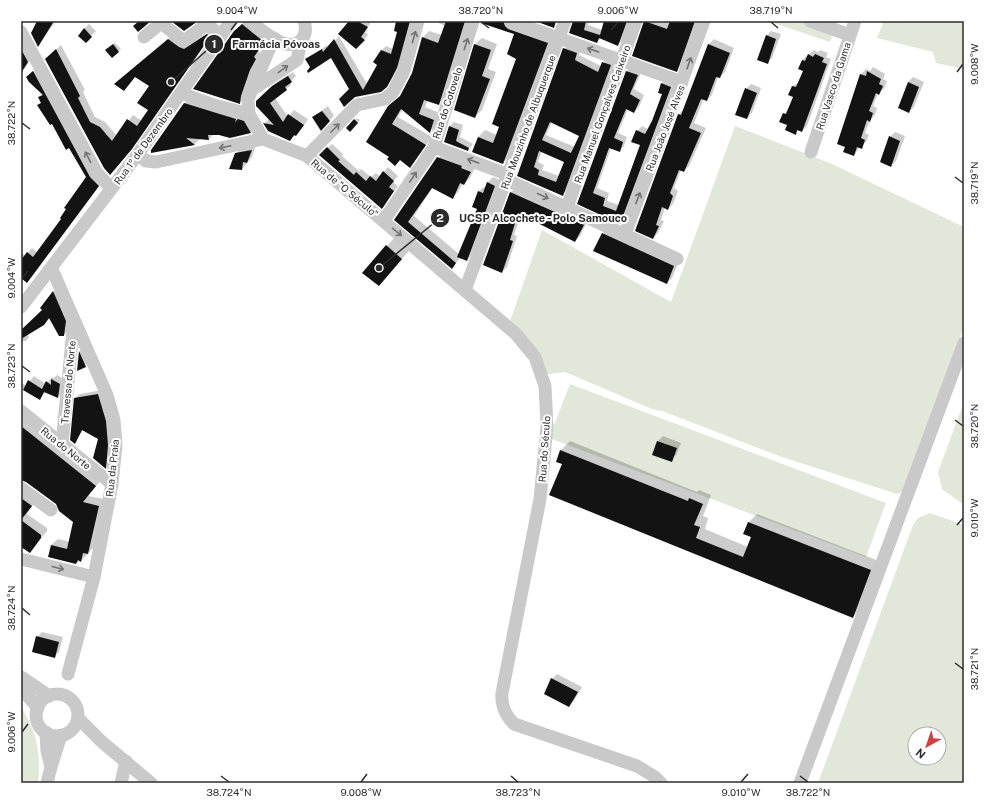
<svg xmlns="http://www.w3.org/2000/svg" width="985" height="804" viewBox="0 0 985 804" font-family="'Public Sans',sans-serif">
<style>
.green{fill:#e1e8da;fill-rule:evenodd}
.shadow{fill:#0003;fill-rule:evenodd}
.building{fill:#131313;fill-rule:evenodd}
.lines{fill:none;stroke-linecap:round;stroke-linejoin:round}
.minor{stroke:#c9c9c9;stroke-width:13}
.oneway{stroke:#737373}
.ticks{fill:none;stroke:#2c2c2c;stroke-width:1.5}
.labels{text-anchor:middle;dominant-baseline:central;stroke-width:4;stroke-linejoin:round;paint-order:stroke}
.street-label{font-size:10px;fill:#2c2c2c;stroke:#fff}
.leader{fill:none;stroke:#2c2c2c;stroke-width:1.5}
.callout-dot{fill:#2c2c2c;stroke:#fff;stroke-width:1.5}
.mark-label{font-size:12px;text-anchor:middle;font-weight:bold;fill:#fff}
.callout-label{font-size:11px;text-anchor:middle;font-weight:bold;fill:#2c2c2c;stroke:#fff;stroke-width:4;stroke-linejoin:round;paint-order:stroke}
.neatline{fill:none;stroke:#2c2c2c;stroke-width:1.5}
.ticks-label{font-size:10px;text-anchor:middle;fill:#2c2c2c}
</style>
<rect width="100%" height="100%" fill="#fff"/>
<g class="green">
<path d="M 768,21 L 837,21 L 830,42 Z"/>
<path d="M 884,21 L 964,21 L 964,69 L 936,63 L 933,52 L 877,38 Z"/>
<path d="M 735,126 L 832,164 L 964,227 L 964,327 L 902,492 L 897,494 L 779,456 L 662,411 L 652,409 L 565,372 L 541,375 L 508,327 L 542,230 L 671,302 Z"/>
<path d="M 570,384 L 886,503 L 866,557 L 549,438 Z"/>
<path d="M 964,402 L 964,505 L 942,489 L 938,472 Z"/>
<path d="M 930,513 L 964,525 L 964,783 L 818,783 L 913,525 L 918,518 ZM 915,734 L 939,734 L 939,758 L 915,758 Z"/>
<path d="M 21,707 C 37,732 41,753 38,783 L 21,783 Z"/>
</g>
<g class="shadow">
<path d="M 38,21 L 56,21 L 38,45 Z"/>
<path d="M 246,21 L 269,36 L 258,51 L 261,53 L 246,89 L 246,97 L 240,102 L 241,25 Z"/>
<path d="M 350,21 L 371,22 L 365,32 L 368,35 L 356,48 Z"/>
<path d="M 397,21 L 413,21 L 401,62 L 391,81 L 386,86 L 354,96 L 332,57 L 312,67 L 307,60 L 327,45 L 328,48 L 339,36 L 367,84 L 378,65 L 381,51 L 386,46 L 393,49 L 398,31 Z"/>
<path d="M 434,21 L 469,21 L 445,97 L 438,104 L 428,100 L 425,107 L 440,113 L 437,125 L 430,131 L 403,109 L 398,117 L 432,137 L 410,167 L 400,160 L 390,157 L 367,142 L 402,95 L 413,74 L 423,37 L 429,31 L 442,35 L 445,26 Z"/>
<path d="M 481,21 L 514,21 L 554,36 L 510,156 L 503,163 L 473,152 L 478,137 L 485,130 L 497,135 L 517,58 L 515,34 Z"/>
<path d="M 575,21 L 589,21 L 588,25 L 602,30 L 605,21 L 630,21 L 623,40 L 618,44 L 601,38 L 597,42 L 570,33 Z"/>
<path d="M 644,21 L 699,21 L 681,66 L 676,70 Z"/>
<path d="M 89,24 L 96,31 L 86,41 L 84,29 Z"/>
<path d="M 212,30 L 214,32 L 136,143 L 115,169 L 46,59 L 61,45 L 85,90 L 83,92 L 95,117 L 105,122 L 117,136 L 133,115 L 142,121 L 149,110 L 150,86 L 136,76 L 124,89 L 121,79 L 174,34 L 190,44 Z"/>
<path d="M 771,31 L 781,34 L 772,58 L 767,63 L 766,36 Z"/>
<path d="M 482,38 L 497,44 L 488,69 L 496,72 L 482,110 L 475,117 L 455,110 L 475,44 Z"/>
<path d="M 714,39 L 734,48 L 725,72 L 720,77 L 718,77 L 712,95 L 707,100 L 704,98 L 694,123 L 706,128 L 689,166 L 684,171 L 681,170 L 674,188 L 678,191 L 673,204 L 668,209 L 665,207 L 661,220 L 664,221 L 658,233 L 653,238 L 679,114 L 684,109 L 709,44 Z"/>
<path d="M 115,43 L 121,49 L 112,57 L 107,50 Z"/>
<path d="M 569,44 L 582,48 L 579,55 L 601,66 L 608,58 L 615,60 L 567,190 L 562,195 L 518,175 L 564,49 ZM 552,122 L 581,135 L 575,147 L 546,135 ZM 542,151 L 565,162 L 559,176 L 542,170 L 544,165 L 538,162 Z"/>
<path d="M 26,45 L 32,57 L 21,74 L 21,51 Z"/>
<path d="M 814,50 L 818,52 L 820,50 L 828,53 L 826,57 L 831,59 L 807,126 L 802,131 L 799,130 L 795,133 L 789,125 L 780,121 L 795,97 L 793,86 L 799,82 L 804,70 L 802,60 Z"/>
<path d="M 632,66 L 642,70 L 634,89 L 644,95 L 639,107 L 634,112 L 628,109 L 618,133 L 627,137 L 624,146 L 619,151 L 611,148 L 597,188 L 609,193 L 607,201 L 619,205 L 641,145 L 637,131 L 642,126 L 648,129 L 652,121 L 663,94 L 662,83 L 667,79 L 675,82 L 625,218 L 620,223 L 578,203 L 627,71 Z"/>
<path d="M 38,67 L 103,181 L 27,282 L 21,277 L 21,252 L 25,256 L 32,248 L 38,253 L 62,218 L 87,177 L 39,98 L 43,93 L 27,77 Z"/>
<path d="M 873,67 L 885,74 L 883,79 L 887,81 L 884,89 L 878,93 L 873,106 L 877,108 L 875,115 L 870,120 L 865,133 L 869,135 L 866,142 L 860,147 L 854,155 L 846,146 L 838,143 L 861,74 L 866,69 L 870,71 Z"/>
<path d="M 293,72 L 296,76 L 290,82 L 291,85 L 275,98 L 288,117 L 294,110 L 308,119 L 301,130 L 290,140 L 265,123 L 269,119 L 257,102 L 278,81 Z"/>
<path d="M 913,77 L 924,82 L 914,107 L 909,112 L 899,108 L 908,82 Z"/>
<path d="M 751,84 L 761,88 L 752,113 L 747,118 L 746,89 Z"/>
<path d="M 190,97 L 241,113 L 239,119 L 244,114 L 256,127 L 250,133 L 214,134 L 209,139 L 201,138 L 195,144 L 152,152 L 185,103 Z"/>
<path d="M 328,106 L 334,116 L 321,129 L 313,117 Z"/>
<path d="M 357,118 L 360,120 L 350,131 L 347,128 Z"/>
<path d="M 454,122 L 463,125 L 460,137 L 473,144 L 468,150 L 445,142 L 450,126 Z"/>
<path d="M 895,132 L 905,136 L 896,161 L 891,166 L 890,137 Z"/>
<path d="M 332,144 L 343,154 L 342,156 L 359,171 L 361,169 L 371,177 L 376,173 L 380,176 L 388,167 L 398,176 L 393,182 L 398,186 L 382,208 L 320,155 Z"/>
<path d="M 256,145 L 252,157 L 242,169 L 236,154 L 241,148 Z"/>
<path d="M 444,151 L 476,166 L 470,178 L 464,184 L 463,183 L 458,192 L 452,198 L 433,187 L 414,216 L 459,254 L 479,209 L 479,191 L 484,187 L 486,188 L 488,182 L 493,177 L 500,180 L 472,255 L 467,260 L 461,257 L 452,268 L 395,219 Z"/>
<path d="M 516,188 L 588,220 L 580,236 L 575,241 L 521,214 L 514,235 L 517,236 L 507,267 L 502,272 L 511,192 Z"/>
<path d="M 608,228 L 679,261 L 672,278 L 667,283 L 603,233 Z"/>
<path d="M 394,238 L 409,251 L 379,285 L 364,273 Z"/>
<path d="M 57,288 L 69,317 L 68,331 L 64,335 L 50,318 L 44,325 L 27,334 L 29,337 L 26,341 L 21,341 L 21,326 L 23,329 L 43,310 L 41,308 Z"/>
<path d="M 83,348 L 89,363 L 78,370 L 80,351 Z"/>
<path d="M 57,375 L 64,379 L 63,392 L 58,397 L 46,392 L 39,399 L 23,389 L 21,391 L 21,382 L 26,386 L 34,376 L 46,384 L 52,377 L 54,378 Z"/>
<path d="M 102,390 L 110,417 L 110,463 L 105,467 L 99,439 L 83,430 L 75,442 L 75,398 L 80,394 Z"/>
<path d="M 21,415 L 102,479 L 88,496 L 104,499 L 94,547 L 81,561 L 76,563 L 51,545 L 58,539 L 70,542 L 74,522 L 57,503 L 26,480 L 21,480 Z"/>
<path d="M 663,436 L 681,443 L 676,455 L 671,460 L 658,441 Z"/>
<path d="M 570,441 L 697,492 L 699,490 L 711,495 L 703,516 L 708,518 L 705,529 L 748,547 L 752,537 L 748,523 L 757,514 L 879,561 L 862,608 L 853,617 L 551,494 L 563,463 L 557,461 L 561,450 Z"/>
<path d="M 21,486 L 37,499 L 27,514 L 47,528 L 47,531 L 30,552 L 21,545 Z"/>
<path d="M 42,632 L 63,637 L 59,652 L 54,657 L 37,637 Z"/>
<path d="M 557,674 L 582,687 L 574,701 L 569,706 L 552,679 Z"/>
</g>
<g class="building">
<path d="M 37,21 L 54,21 L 38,47 L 31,33 Z"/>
<path d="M 139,21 L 151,21 L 138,32 L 133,26 Z"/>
<path d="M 171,21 L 198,21 L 184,31 Z"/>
<path d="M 349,21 L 357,21 L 368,27 L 361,37 L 365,40 L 356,49 L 338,34 Z"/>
<path d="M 396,21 L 410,21 L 397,68 L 387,87 L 381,92 L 355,97 L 344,107 L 339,99 L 349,89 L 331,58 L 308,73 L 307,71 L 310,67 L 305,59 L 322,49 L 323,52 L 334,39 L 363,90 L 377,65 L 373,62 L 381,50 L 391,54 L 397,32 L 394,31 Z"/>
<path d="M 446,21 L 465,21 L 439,105 L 424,100 L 419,114 L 434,120 L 430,133 L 401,109 L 392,124 L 426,145 L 410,168 L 400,160 L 395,166 L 387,159 L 389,157 L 366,142 L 388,106 L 400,96 L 412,73 L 422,37 L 438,43 Z"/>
<path d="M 481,21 L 503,21 L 505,26 L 508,29 L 548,43 L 503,164 L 472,152 L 478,137 L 493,143 L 499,127 L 492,124 L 516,59 L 507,54 L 514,34 L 481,23 Z"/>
<path d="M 535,21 L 556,21 L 554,28 Z"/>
<path d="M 573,21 L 586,21 L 584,30 L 600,35 L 604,21 L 627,21 L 618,46 L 599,38 L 597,43 L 569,33 Z"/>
<path d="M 644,21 L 667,29 L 670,21 L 695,21 L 677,72 L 632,56 Z"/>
<path d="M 242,24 L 264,42 L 254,57 L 256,59 L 250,70 L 241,96 L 240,104 L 193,89 L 234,31 Z"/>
<path d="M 84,28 L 92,37 L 86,43 L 78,36 Z"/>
<path d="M 207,34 L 210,37 L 132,149 L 110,175 L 104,168 L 45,59 L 56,49 L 80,96 L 78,98 L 90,122 L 100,127 L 112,141 L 127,119 L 137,126 L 148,110 L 137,103 L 149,86 L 135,77 L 124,91 L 114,84 L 168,39 L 179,47 L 184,49 Z"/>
<path d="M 766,35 L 776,39 L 768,64 L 757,60 Z"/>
<path d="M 113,44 L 119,52 L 112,58 L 105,50 Z"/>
<path d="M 474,44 L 491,50 L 482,76 L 490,79 L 475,118 L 454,110 Z"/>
<path d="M 708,44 L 730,53 L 720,78 L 716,77 L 707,101 L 701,99 L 689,128 L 701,133 L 684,172 L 679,170 L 670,193 L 673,196 L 668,210 L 662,207 L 656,225 L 659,226 L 653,239 L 635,231 L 678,114 L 681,115 Z"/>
<path d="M 563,48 L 577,53 L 575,60 L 598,72 L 602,62 L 611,65 L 563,196 L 517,176 ZM 550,122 L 579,136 L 571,153 L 542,140 ZM 539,151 L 564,162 L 556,182 L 538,175 L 539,170 L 534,167 Z"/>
<path d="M 21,49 L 28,62 L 21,73 Z"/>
<path d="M 808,54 L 813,57 L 815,54 L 824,58 L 822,62 L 827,64 L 802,132 L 797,130 L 796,135 L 785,130 L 787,125 L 779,122 L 783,113 L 786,114 L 793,97 L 788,95 L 792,86 L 796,87 L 803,71 L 798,69 L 802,60 L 805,61 Z"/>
<path d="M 33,71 L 90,177 L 99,186 L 27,283 L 21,278 L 21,260 L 27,252 L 33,257 L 61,219 L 60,218 L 66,209 L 64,208 L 86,177 L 69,148 L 66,150 L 52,124 L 50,125 L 37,105 L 41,103 L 38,97 L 43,95 L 29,82 L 26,77 Z"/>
<path d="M 626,71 L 638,75 L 630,94 L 640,100 L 634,113 L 626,109 L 614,138 L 623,142 L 620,152 L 609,148 L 603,165 L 593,193 L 605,198 L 603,206 L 616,211 L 640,145 L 631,142 L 636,130 L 645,134 L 652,121 L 662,94 L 658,93 L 661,83 L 671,87 L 620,224 L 577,204 Z"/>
<path d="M 867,71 L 881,79 L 879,84 L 883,86 L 879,95 L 876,93 L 869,111 L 873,113 L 870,122 L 867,120 L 861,138 L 865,140 L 862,149 L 857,147 L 854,156 L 843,152 L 845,147 L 837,144 L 860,74 L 866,76 Z"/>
<path d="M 288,76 L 292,82 L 285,87 L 287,90 L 270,103 L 283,122 L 288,114 L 304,125 L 296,136 L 294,135 L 290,141 L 268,131 L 263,123 L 274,125 L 256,106 L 256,101 L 272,86 Z"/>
<path d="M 908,82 L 919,87 L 909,113 L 898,108 Z"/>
<path d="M 745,88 L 757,93 L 747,119 L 735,115 Z"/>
<path d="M 184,103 L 236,119 L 235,122 L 238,119 L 244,121 L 251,133 L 230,138 L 219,135 L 208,135 L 209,140 L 186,138 L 195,145 L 151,153 L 151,150 Z"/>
<path d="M 322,111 L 330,121 L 321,131 L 312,117 Z"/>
<path d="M 354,119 L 358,123 L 350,132 L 346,128 Z"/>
<path d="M 449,126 L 459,130 L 456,141 L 469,148 L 468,151 L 444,142 Z"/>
<path d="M 889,136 L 900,141 L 891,167 L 880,162 Z"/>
<path d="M 327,147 L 340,160 L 338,161 L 354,175 L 356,172 L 366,181 L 370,176 L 376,181 L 383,171 L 394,181 L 389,187 L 394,191 L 382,209 L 319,155 Z"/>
<path d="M 252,150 L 247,163 L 243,162 L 242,170 L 229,169 L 235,153 Z"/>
<path d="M 437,157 L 462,166 L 461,168 L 471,172 L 464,185 L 460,183 L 453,199 L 432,188 L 408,222 L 456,263 L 452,269 L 394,220 Z"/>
<path d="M 487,182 L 495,186 L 467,261 L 457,257 L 477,209 L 472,207 L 478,191 L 483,193 Z"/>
<path d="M 510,192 L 584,225 L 575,242 L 518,213 L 510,240 L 513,241 L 502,273 L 483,265 Z"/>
<path d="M 602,233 L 674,266 L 667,284 L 593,251 Z"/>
<path d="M 386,245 L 402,259 L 379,286 L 362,273 Z"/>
<path d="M 53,291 L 66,321 L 64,336 L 59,336 L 49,318 L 44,325 L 21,339 L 21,330 L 42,310 L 40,308 Z"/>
<path d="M 79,351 L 86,367 L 77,371 Z"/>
<path d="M 51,379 L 60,384 L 58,398 L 44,392 L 40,400 L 23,390 L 28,380 L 42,389 L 46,381 L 51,385 Z"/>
<path d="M 98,394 L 106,421 L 108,445 L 106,469 L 93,458 L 98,439 L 82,430 L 75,444 L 70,440 L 74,398 Z"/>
<path d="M 21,426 L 96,486 L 83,502 L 99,506 L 88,554 L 83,553 L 81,562 L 78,560 L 76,564 L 48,557 L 51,545 L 67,549 L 73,522 L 59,511 L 56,504 L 26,482 L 21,480 Z"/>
<path d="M 657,441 L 677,448 L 672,462 L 652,455 Z"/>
<path d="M 560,450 L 688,501 L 689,498 L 703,504 L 694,525 L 700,527 L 696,538 L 743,557 L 751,537 L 743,534 L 748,522 L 871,570 L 853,618 L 549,495 L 562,464 L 556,462 Z"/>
<path d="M 21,498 L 32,506 L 21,520 L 41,535 L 41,538 L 30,553 L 21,547 Z"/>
<path d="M 36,636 L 59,642 L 55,658 L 32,652 Z"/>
<path d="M 551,678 L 578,692 L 569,707 L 544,694 Z"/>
</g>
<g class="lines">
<g class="minor">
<path d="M 249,21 C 261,29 289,56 302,39 C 306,34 306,27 304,21"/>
<path d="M 511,21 L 682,82"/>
<path d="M 810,21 L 850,35"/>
<path d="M 21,32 L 97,173 L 111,188"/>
<path d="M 144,37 L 161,23 L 184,41 L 207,24 L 221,36"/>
<path d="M 274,38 L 248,99 L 249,114 L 263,139 L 307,156 L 516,334 L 535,357 L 545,386 L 547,426 L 540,499 L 502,693 C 501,706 505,715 514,724 L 637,766 L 655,777 L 661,783"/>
<path d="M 253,89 L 297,60 L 301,40"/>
<path d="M 181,93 L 214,105 L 249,114"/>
<path d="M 434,147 L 509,175"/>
<path d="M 811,152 L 855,21"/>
<path d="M 138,154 L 146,161 L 156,162 L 263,139"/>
<path d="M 307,156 L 357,105 L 385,99 L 393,92 L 404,71 L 418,21"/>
<path d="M 507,180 L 677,259"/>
<path d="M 567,207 L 636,21"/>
<path d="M 384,220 L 434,147 L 473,21"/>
<path d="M 625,234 L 704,21"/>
<path d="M 52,269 L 107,395 L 114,420 L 116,445 L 112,484 L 94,577 L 68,674"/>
<path d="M 465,290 L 565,21"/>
<path d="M 21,307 L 138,154 L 231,21"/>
<path d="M 21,411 L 112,484"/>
<path d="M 62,444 L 74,320"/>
<path d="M 21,488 L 51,510"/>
<path d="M 21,559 L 94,577"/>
<path d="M 21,677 L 49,696"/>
<path d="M 21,688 L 38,708"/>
<circle cx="57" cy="715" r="21"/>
<path d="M 78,718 L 102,742 L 151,783"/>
<path d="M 46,732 L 47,751 L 51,767"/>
<path d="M 47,783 L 51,767 L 61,735"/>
<path d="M 121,783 L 126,761"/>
<path d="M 800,783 L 964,343"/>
</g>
</g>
<defs><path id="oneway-shaft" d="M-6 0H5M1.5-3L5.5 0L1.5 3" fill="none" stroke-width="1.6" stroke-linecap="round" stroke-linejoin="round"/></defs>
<g class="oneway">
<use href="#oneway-shaft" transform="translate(414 37) rotate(-74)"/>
<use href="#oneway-shaft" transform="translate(466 44) rotate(-72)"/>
<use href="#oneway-shaft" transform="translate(593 50) rotate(-161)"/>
<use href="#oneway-shaft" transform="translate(689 63) rotate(-71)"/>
<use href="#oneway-shaft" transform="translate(283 69) rotate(-36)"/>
<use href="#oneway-shaft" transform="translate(335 128) rotate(-45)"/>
<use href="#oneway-shaft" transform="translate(225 147) rotate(168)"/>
<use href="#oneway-shaft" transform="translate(88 157) rotate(-118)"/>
<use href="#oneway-shaft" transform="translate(473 161) rotate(-160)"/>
<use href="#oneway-shaft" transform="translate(413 177) rotate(-56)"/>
<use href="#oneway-shaft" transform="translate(543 196) rotate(25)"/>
<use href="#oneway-shaft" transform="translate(638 198) rotate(-69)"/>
<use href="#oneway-shaft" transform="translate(397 232) rotate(40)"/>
<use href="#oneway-shaft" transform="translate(58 568) rotate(14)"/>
</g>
<path class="ticks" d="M 481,22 L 489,28M 771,22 L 778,28M 231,30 L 237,22M 611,30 L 618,22M 957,72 L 963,64M 22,123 L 30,129M 955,177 L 963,183M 22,278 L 28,271M 22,366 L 30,372M 955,420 L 963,426M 957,525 L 963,518M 22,608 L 30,615M 955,663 L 963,669M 22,732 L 28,724M 221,776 L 229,782M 511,776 L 518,782M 800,776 L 808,782M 361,782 L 367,774M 741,782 L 748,774"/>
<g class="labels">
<g class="street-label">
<text transform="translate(833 86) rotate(-72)">Rua Vasco da Gama</text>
<text transform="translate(447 103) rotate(-72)">Rua do Cotovelo</text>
<text transform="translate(602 114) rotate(-70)">Rua Manuel Gonçalves Caixeiro</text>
<text transform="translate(528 122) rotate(-70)">Rua Mouzinho de Albuquerque</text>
<text transform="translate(665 128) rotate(-69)">Rua João José Alves</text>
<text transform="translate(143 146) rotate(-54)">Rua 1º de Dezembro</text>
<text transform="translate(345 188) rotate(40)">Rua de "O Século"</text>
<text transform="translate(68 382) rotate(-85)">Travessa do Norte</text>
<text transform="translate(66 448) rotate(39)">Rua do Norte</text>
<text transform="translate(544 449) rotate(-86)">Rua do Século</text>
<text transform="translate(112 468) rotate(-84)">Rua da Praia</text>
</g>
</g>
<path class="leader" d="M171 82L214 44M379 268L440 218"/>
<g class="callout-dot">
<circle cx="171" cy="82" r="4"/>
<circle cx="379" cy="268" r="4"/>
<circle cx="214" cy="44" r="10"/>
<circle cx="440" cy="218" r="10"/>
</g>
<g class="mark-label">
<text x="214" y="48">1</text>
<text x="440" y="222">2</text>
</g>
<g class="callout-label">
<text x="276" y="48">Farmácia Póvoas</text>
<text x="543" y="222">UCSP Alcochete - Polo Samouco</text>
</g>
<rect width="985" height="804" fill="none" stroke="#ffffff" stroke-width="44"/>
<g transform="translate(927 746) rotate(220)"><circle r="19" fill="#ffffff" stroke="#ababab"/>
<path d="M0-3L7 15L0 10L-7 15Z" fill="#d04043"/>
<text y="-6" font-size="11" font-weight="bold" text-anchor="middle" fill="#2c2c2c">N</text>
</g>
<rect x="22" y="22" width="941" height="760" class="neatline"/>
<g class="ticks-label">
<text x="237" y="14">9.004°W</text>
<text x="481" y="14">38.720°N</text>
<text x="618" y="14">9.006°W</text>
<text x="771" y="14">38.719°N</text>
<text transform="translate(974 64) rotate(-90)" y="4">9.008°W</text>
<text transform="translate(11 123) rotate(-90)" y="4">38.722°N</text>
<text transform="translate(974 183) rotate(-90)" y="4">38.719°N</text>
<text transform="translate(11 278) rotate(-90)" y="4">9.004°W</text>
<text transform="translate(11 366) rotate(-90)" y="4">38.723°N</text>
<text transform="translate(974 426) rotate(-90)" y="4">38.720°N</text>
<text transform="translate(974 518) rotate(-90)" y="4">9.010°W</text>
<text transform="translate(11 608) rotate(-90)" y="4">38.724°N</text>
<text transform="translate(974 669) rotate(-90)" y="4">38.721°N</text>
<text transform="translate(11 732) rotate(-90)" y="4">9.006°W</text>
<text x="229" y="796">38.724°N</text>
<text x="361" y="796">9.008°W</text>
<text x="518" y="796">38.723°N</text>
<text x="741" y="796">9.010°W</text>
<text x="808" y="796">38.722°N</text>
</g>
</svg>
